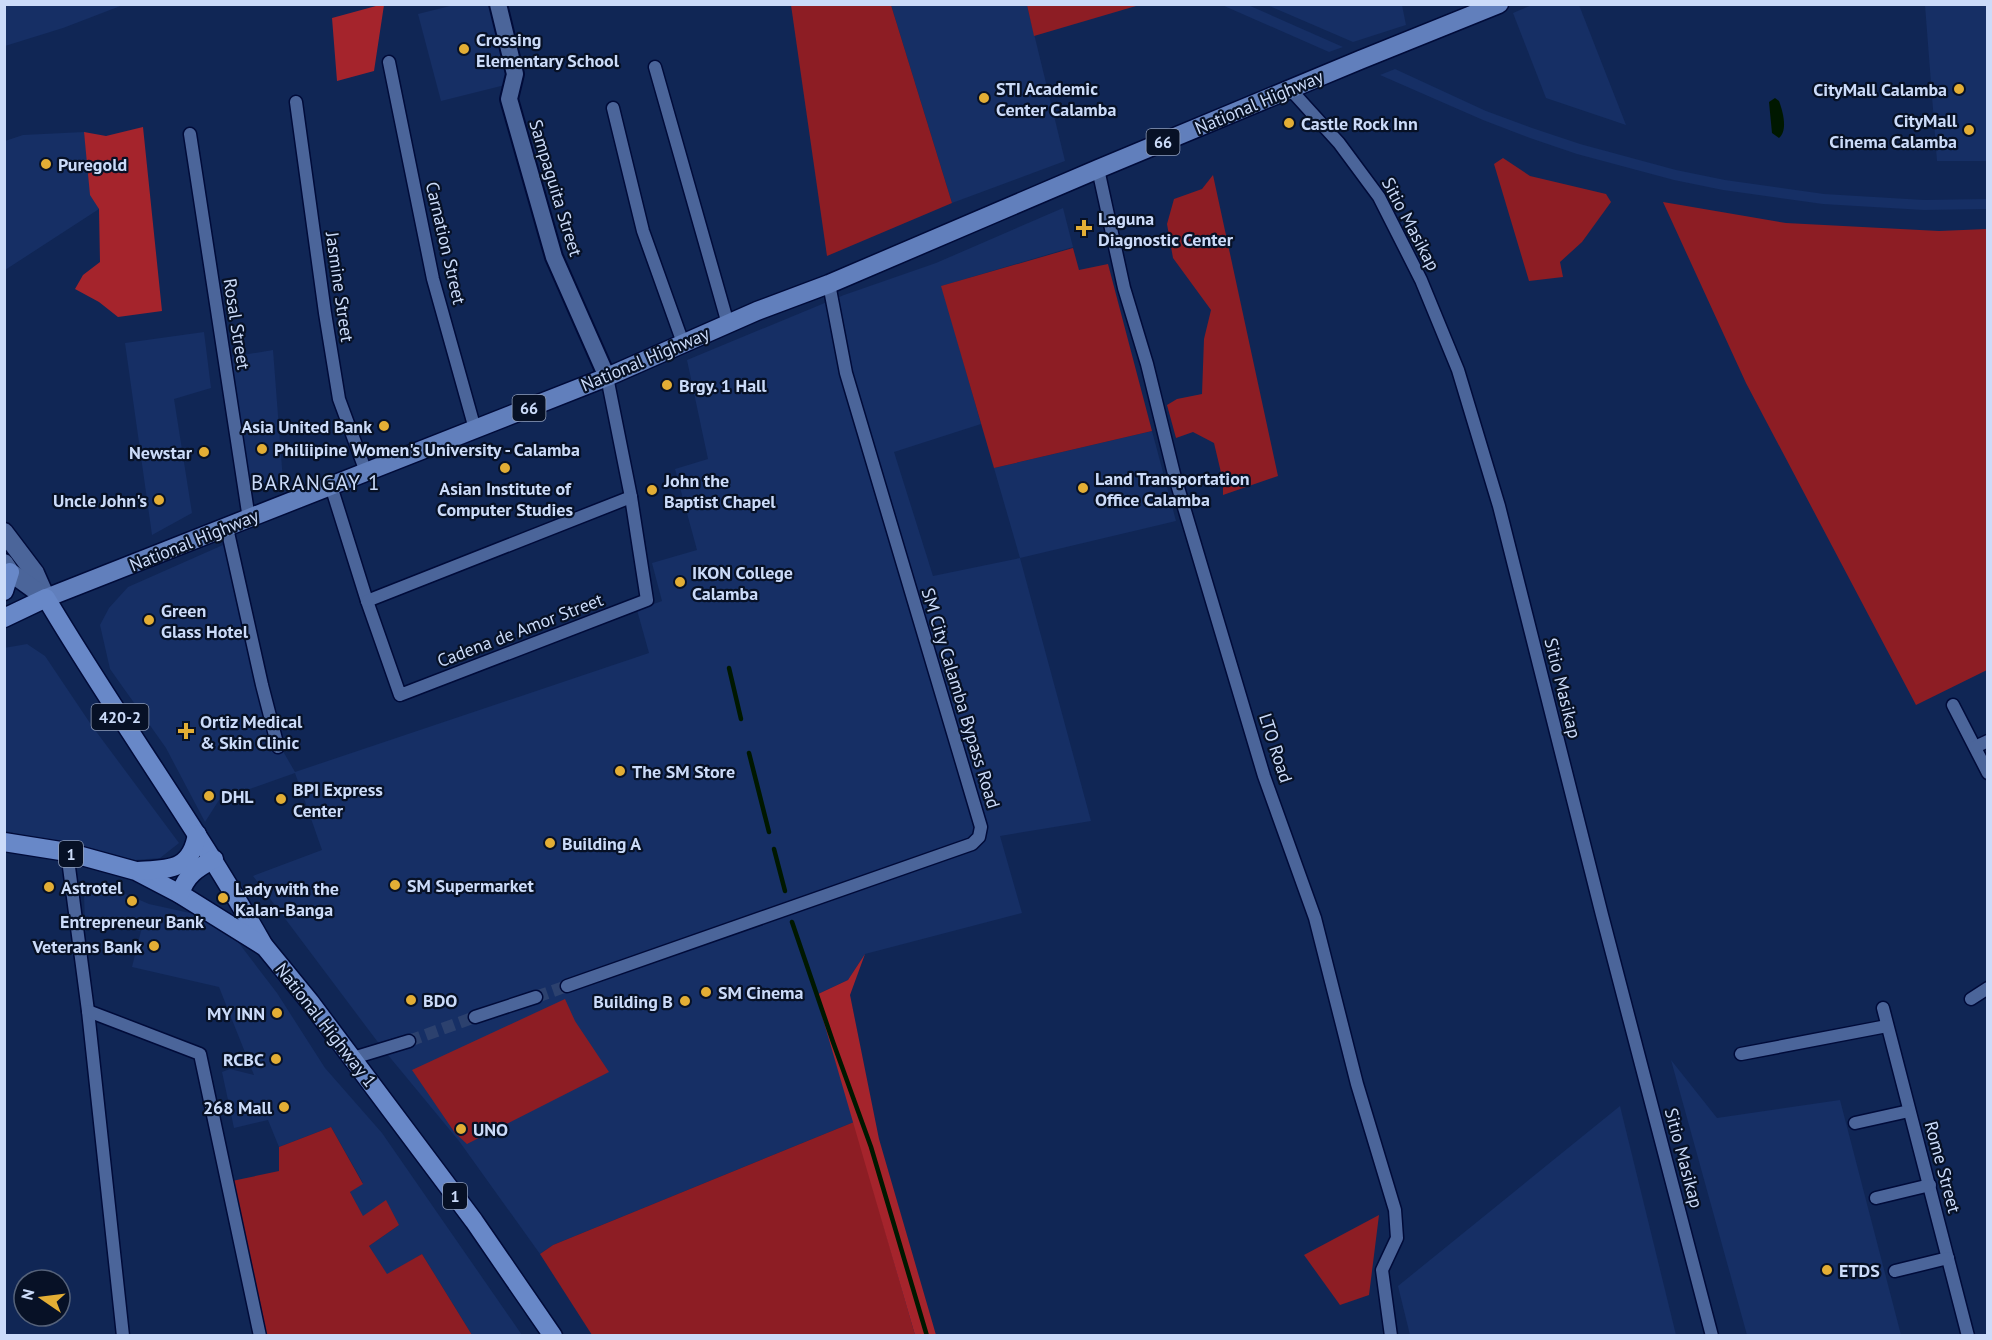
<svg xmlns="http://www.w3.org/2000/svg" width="1992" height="1340" viewBox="0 0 1992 1340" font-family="'PT Sans',sans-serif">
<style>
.built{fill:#162f65}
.green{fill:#8d1d24}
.forest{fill:#a5242c}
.water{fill:#001800}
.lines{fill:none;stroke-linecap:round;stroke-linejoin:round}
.stream{stroke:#001800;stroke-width:4.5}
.minor-tunnel{stroke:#2c416e;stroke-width:12;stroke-dasharray:12 6;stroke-linecap:butt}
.minor-casing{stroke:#000b39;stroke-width:15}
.tertiary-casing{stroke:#000b39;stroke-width:20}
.secondary-casing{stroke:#000b39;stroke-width:21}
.primary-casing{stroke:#000b39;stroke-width:21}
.trunk-casing{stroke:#000b39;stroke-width:21}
.minor{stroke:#4b659a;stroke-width:12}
.tertiary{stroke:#4b659a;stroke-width:16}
.secondary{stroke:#4b659a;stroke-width:18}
.primary{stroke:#617fbc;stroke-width:18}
.trunk{stroke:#6888c8;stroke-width:18}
.poi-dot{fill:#e3ae35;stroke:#071126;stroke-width:2}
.labels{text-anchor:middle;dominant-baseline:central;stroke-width:4.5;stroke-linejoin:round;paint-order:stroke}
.shield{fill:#071126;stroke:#909eba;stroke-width:1.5}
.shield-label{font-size:16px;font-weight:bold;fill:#cbdbf9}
.poi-label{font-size:18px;font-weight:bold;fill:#cbdbf9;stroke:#071126;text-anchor:start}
.street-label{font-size:18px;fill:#cbdbf9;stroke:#071126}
.quarter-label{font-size:21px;letter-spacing:1.5px;fill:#cbdbf9;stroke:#071126}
</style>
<rect width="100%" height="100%" fill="#102655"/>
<g class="built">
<path d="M 4,5 L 5,4 L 123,5 L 63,28 L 5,46 Z"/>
<path d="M 454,5 L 489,5 L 509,84 L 441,101 L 418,14 Z"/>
<path d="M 891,5 L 1027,5 L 1065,161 L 952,203 Z"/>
<path d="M 1222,5 L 1248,5 L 1343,47 L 1329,52 Z"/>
<path d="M 1267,5 L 1402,5 L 1406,25 L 1353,42 Z"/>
<path d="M 1532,5 L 1579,5 L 1626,125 L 1546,98 L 1513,13 Z"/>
<path d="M 1925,5 L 1987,5 L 1987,161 L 1937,161 Z"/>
<path d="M 1395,69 L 1486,111 L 1532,128 L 1580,144 L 1676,170 L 1725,180 L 1824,194 L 1924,200 L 1987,199 L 1987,209 L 1924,210 L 1823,204 L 1723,190 L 1674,180 L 1577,154 L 1530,138 L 1483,120 L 1380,75 Z"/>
<path d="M 84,132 L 91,187 L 99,209 L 5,270 L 5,141 L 23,135 Z"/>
<path d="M 1063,208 L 1073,247 L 942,286 L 981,424 L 894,452 L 933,576 L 1020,558 L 994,468 L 1152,431 L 1176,521 L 1020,558 L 1091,821 L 1000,836 L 1022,913 L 865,954 L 848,980 L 816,995 L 854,1122 L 553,1245 L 540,1254 L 459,1141 L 383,1049 L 253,876 L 322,850 L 295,773 L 219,800 L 205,822 L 166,748 L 110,669 L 100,625 L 109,608 L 128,587 L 232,541 L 280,746 L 295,772 L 649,653 L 637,610 L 662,601 L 652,563 L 697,550 L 675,469 L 708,459 L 687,360 L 844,295 L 936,263 Z"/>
<path d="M 204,332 L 211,388 L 174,399 L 192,513 L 152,535 L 125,343 Z"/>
<path d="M 273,350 L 283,481 L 248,485 L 231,357 Z"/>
<path d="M 27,644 L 45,656 L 92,726 L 179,843 L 160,858 L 135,860 L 5,831 L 4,648 Z"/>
<path d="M 100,883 L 149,904 L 199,915 L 238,942 L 277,993 L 325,1068 L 382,1133 L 522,1335 L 472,1335 L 422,1254 L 387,1275 L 369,1246 L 399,1225 L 363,1217 L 350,1192 L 363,1183 L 331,1127 L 279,1147 L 268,1120 L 234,1128 L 222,1072 L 230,1069 L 254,1075 L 219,987 L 132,967 L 141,931 L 112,924 L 85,925 L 84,894 Z"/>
<path d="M 1671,1060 L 1717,1118 L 1840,1100 L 1901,1335 L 1747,1335 Z"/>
<path d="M 1620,1106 L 1676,1335 L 1410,1335 L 1398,1286 Z"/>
</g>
<g class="green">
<path d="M 1133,4 L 1136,6 L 1034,36 L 1027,5 Z"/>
<path d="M 791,5 L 891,5 L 952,203 L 827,256 Z"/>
<path d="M 1503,158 L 1530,176 L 1606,194 L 1611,202 L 1582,242 L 1560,262 L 1563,277 L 1529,281 L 1494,164 Z"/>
<path d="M 1213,175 L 1278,476 L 1223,495 L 1223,481 L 1214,443 L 1193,432 L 1176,438 L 1167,405 L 1177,399 L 1202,394 L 1204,339 L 1211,310 L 1173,258 L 1167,224 L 1174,199 L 1202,189 Z"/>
<path d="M 1663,202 L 1786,223 L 1939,231 L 1987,229 L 1987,670 L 1916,705 L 1746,383 Z"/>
<path d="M 1073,248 L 1079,270 L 1108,264 L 1152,431 L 994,468 L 941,286 Z"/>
<path d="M 565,999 L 575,1021 L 609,1072 L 467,1144 L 455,1133 L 412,1070 Z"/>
<path d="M 854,1122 L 915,1335 L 592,1335 L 540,1254 L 553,1245 Z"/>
<path d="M 331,1127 L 363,1184 L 350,1192 L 363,1216 L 386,1200 L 399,1225 L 369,1246 L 387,1274 L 422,1254 L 472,1335 L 265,1335 L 232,1181 L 279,1171 L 279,1147 Z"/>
<path d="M 1379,1215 L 1369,1295 L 1340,1305 L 1304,1255 Z"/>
</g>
<g class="forest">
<path d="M 376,5 L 384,5 L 374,71 L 337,81 L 332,18 L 376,6 Z"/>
<path d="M 143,127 L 162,311 L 118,317 L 99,302 L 75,289 L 83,275 L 100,262 L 99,209 L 90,195 L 84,132 L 106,136 Z"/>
<path d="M 865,954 L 850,995 L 879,1139 L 936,1335 L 915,1335 L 816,995 L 848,980 Z"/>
</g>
<path class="water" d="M 1775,98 L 1779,101 C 1783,112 1788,130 1779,138 L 1772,133 L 1769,102 Z"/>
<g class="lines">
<g class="stream">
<path d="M 729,668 L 741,719"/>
<path d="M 749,753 L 769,832"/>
<path d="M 774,849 L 785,891"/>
<path d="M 792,922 L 833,1042 L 871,1147 L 927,1336"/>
</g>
<g class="minor-tunnel">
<path d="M 536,997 L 567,986"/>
<path d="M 409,1041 L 475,1017"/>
</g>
<defs>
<g id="minor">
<path d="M 389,62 L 433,279 L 475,429"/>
<path d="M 655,67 L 728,324"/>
<path d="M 1290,89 L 1339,143 L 1379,197 L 1421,280 L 1458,370 L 1499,506 L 1602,915 L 1712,1336"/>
<path d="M 296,102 L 325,313 L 339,399 L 366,472"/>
<path d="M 613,108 L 643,231 L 683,343"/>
<path d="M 190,134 L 249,519"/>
<path d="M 1098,169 L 1124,288 L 1147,364 L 1174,474 L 1264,776 L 1315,918 L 1357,1084 L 1395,1210 L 1397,1238 L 1382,1270 L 1391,1336"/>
<path d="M 331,486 L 367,601 L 400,695 L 647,600 L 631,497 L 607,377"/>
<path d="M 227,528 L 262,685 L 278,747"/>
<path d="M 367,601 L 631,497"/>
<path d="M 1953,705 L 1988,773"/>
<path d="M 1975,747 L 1988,741"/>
<path d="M 67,852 L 88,1011 L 123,1336"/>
<path d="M 567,986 L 972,844 L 979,837 L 981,827 L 846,373 L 829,284"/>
<path d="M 1971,999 L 1988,988"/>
<path d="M 1883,1008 L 1968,1336"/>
<path d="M 88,1011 L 200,1054 L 260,1336"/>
<path d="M 475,1017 L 536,997"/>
<path d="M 1741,1054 L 1887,1026"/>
<path d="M 353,1058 L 409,1041"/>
<path d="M 1855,1123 L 1909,1111"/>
<path d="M 1876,1198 L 1930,1185"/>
<path d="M 1895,1271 L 1948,1258"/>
</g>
<path id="tertiary" d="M 498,4 L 515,74 L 509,99 L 554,257 L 607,377"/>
<g id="secondary">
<path d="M 4,532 L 35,573 L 46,598"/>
<path d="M 4,563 L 10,572 L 46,598"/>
</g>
<path id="primary" d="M 46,598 L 607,377 L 757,311 L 829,284 L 1098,169 L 1360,60 L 1499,4"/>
<g id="trunk">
<path d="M 4,591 L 10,572"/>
<path d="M 4,618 L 46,598 C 116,716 197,827 264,946"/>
<path d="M 4,842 L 67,852 L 136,871 L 180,894 L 265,947 L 310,1002 L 474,1221 L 553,1336"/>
<path d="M 138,871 C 169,869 191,871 197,834"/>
<path d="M 180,894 C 186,875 197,868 214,859"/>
</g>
</defs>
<use href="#minor" class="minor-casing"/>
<use href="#tertiary" class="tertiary-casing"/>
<use href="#secondary" class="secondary-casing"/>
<use href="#primary" class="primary-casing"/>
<use href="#trunk" class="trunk-casing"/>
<use href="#minor" class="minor"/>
<use href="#tertiary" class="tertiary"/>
<use href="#secondary" class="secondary"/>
<use href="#primary" class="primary"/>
<use href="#trunk" class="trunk"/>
</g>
<g class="poi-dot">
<circle cx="464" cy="49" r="6"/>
<circle cx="1959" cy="89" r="6"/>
<circle cx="984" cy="98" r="6"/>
<circle cx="1289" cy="123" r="6"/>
<circle cx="1969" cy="130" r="6"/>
<circle cx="46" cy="164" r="6"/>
<path d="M1081 219h6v6h6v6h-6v6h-6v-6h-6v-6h6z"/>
<circle cx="667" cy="385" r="6"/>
<circle cx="384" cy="426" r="6"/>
<circle cx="262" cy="449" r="6"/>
<circle cx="204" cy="452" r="6"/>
<circle cx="505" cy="468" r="6"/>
<circle cx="1083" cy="488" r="6"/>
<circle cx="652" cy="490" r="6"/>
<circle cx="159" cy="500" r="6"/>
<circle cx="680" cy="582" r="6"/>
<circle cx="149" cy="620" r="6"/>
<path d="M183 722h6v6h6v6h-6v6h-6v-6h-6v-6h6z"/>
<circle cx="620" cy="771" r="6"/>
<circle cx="209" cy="796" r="6"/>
<circle cx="281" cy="799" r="6"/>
<circle cx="550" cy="843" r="6"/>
<circle cx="395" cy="885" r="6"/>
<circle cx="49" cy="887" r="6"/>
<circle cx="223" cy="898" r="6"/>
<circle cx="132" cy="901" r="6"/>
<circle cx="154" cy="946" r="6"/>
<circle cx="706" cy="992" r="6"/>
<circle cx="411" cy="1000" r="6"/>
<circle cx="685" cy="1001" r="6"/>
<circle cx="277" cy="1013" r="6"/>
<circle cx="276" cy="1059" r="6"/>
<circle cx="284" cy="1107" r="6"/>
<circle cx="461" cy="1129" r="6"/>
<circle cx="1827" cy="1270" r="6"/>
</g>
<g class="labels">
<g class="shield">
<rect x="1146.5" y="129" width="33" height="26" rx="4.5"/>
<rect x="512.5" y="395" width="33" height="26" rx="4.5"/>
<rect x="91.5" y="704" width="57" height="26" rx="4.5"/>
<rect x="59" y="841" width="24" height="26" rx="4.5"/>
<rect x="443" y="1183" width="24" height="26" rx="4.5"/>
</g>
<g class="shield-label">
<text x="1163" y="142">66</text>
<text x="529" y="408">66</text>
<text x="120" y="717">420-2</text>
<text x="71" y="854">1</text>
<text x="455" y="1196">1</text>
</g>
<g class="poi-label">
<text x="476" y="39">Crossing<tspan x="476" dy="21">Elementary School</tspan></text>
<text x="996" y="88">STI Academic<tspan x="996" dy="21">Center Calamba</tspan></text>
<text x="1947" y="89" text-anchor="end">CityMall Calamba</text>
<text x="1957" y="120" text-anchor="end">CityMall<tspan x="1957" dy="21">Cinema Calamba</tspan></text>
<text x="1301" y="123">Castle Rock Inn</text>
<text x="58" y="164">Puregold</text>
<text x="1098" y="218">Laguna<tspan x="1098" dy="21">Diagnostic Center</tspan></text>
<text x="679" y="385">Brgy. 1 Hall</text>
<text x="372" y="426" text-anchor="end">Asia United Bank</text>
<text x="274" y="449">Philiipine Women's University - Calamba</text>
<text x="192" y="452" text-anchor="end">Newstar</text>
<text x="1095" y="478">Land Transportation<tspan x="1095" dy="21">Office Calamba</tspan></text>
<text x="664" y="480">John the<tspan x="664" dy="21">Baptist Chapel</tspan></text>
<text x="505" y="488" text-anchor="middle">Asian Institute of<tspan x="505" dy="21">Computer Studies</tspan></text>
<text x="147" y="500" text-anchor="end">Uncle John's</text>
<text x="692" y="572">IKON College<tspan x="692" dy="21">Calamba</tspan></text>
<text x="161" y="610">Green<tspan x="161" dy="21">Glass Hotel</tspan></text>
<text x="200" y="721">Ortiz Medical<tspan x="200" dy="21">&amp; Skin Clinic</tspan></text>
<text x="632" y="771">The SM Store</text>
<text x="293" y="789">BPI Express<tspan x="293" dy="21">Center</tspan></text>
<text x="221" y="796">DHL</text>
<text x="562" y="843">Building A</text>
<text x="407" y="885">SM Supermarket</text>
<text x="61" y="887">Astrotel</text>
<text x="235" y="888">Lady with the<tspan x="235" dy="21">Kalan-Banga</tspan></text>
<text x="132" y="921" text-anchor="middle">Entrepreneur Bank</text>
<text x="142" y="946" text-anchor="end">Veterans Bank</text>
<text x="718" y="992">SM Cinema</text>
<text x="423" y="1000">BDO</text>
<text x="673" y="1001" text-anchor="end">Building B</text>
<text x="265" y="1013" text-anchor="end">MY INN</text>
<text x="264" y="1059" text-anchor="end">RCBC</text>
<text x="272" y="1107" text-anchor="end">268 Mall</text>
<text x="473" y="1129">UNO</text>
<text x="1839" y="1270">ETDS</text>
</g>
<g class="street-label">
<text transform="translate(1259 102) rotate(-23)">National Highway</text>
<text transform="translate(556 188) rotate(73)">Sampaguita Street</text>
<text transform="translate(1411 224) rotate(62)">Sitio Masikap</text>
<text transform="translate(446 243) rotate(77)">Carnation Street</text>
<text transform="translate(340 287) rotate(82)">Jasmine Street</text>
<text transform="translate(237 324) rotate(81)">Rosal Street</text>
<text transform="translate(645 359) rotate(-23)">National Highway</text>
<text transform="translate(194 540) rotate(-22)">National Highway</text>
<text transform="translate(520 630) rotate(-21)">Cadena de Amor Street</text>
<text transform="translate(1563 688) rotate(76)">Sitio Masikap</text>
<text transform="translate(961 698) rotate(73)">SM City Calamba Bypass Road</text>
<text transform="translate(1276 748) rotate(72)">LTO Road</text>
<text transform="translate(326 1025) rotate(52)">National Highway 1</text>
<text transform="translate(1684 1158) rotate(75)">Sitio Masikap</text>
<text transform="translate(1943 1167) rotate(75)">Rome Street</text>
</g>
<g class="quarter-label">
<text x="316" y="482">BARANGAY 1</text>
</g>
</g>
<rect width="1992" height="1340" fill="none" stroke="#cbdbf9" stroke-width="12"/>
<g transform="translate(42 1298) rotate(284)"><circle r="28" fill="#071126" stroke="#55627a" stroke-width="1.5"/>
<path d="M0-4.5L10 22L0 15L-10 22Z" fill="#e3ae35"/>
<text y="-9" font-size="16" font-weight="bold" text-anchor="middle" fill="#cbdbf9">N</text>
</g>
</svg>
